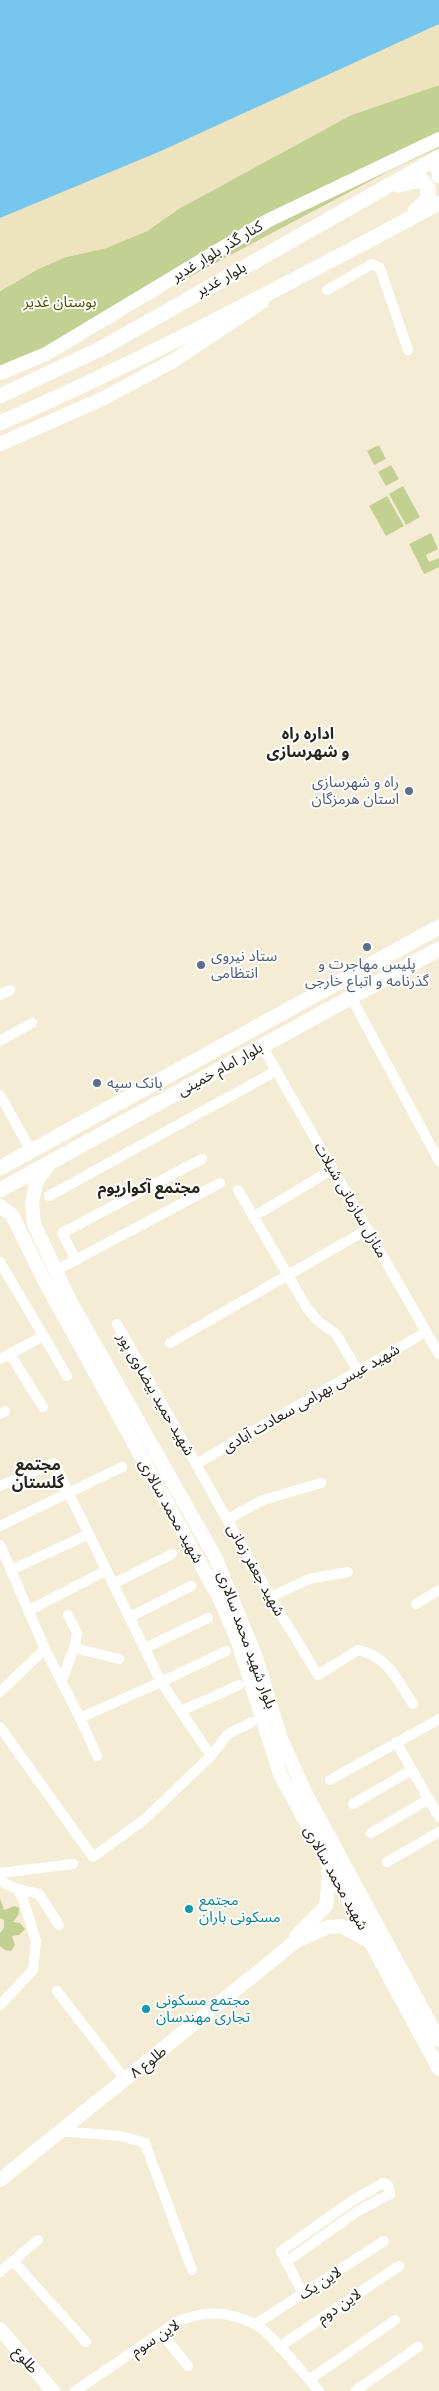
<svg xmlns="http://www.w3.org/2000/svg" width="439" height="2391" viewBox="0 0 439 2391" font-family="Raleway,'Noto Sans Arabic',sans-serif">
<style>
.green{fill:#c2d192}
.sand{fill:#ede3be}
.water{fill:#76c6ee}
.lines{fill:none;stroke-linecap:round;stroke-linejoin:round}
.street{stroke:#fff;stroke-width:10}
.secondary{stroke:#fff;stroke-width:14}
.primary{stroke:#fff;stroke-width:15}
.service-dot{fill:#5c6f8a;stroke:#fff;stroke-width:2}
.culture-dot{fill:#0f9aa8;stroke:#fff;stroke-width:2}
.labels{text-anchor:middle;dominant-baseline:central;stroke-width:4;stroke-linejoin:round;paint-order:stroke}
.street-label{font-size:15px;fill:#27241c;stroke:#fff}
.park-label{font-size:15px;fill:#485500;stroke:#fff}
.service-label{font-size:15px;fill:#4e5e75;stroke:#fff;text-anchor:start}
.culture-label{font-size:15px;fill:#0d838f;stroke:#fff;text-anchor:start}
.neighbourhood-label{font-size:16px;font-weight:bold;fill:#27241c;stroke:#fff}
</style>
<rect width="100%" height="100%" fill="#f5ecd6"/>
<g class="green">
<path d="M 439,85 L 439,148 L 391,170 L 57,347 L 0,371 L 0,291 L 38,269 L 66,257 L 106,248 L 147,231 L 180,208 L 351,115 Z"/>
<path d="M 379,445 L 386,459 L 374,465 L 367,451 Z"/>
<path d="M 391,465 L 399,479 L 386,486 L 378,472 Z"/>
<path d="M 403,486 L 420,517 L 406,525 L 389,494 Z"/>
<path d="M 387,496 L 404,526 L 386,536 L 369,506 Z"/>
<path d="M 431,533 L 438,549 L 426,555 L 429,562 L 439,558 L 439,567 L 424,574 L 409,544 Z"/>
<path d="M 0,1898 L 4,1910 L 15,1906 L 19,1908 L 19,1914 L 13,1922 L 20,1923 L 25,1929 L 19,1935 L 12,1936 L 15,1945 L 11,1951 L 5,1950 L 0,1946 L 0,1933 L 4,1928 L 4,1920 L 0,1918 Z"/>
</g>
<path class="sand" d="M 439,24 L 439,85 L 351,115 L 180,208 L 147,231 L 106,248 L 66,257 L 38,269 L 0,291 L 0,218 L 161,151 Z"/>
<path class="water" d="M 0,0 L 439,0 L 439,24 L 161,151 L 0,218 Z"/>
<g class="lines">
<g class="street">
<path d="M 327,290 L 372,264 L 380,268 L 408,350"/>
<path d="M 0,995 L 10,990"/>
<path d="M 351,997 L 439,1161"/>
<path d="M 0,1041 L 32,1023"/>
<path d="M 262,1046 L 439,1354"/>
<path d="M 0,1095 L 31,1151"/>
<path d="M 238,1190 L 307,1308 L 318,1321 L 336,1334 L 358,1371"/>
<path d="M 49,1196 L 276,1071"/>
<path d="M 253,1217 L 333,1169"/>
<path d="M 76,1260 L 62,1233 L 202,1159"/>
<path d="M 0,1262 L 67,1376"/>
<path d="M 55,1271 L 220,1183"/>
<path d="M 117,1324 L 277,1608 L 318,1675 L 358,1650 C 389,1657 397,1680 413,1704"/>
<path d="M 170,1343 L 368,1229"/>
<path d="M 10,1354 L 43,1336"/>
<path d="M 0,1359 L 10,1354 L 43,1407"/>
<path d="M 0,1414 L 5,1411"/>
<path d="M 196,1464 L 426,1332"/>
<path d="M 0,1486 L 54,1463 L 161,1682 L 226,1651"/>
<path d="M 228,1519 L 263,1500 L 321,1483"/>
<path d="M 0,1526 L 122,1467"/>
<path d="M 0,1545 L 45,1649 L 80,1718 L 161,1682 L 211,1756 L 145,1819 L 93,1857 L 0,1727"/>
<path d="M 11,1570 L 89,1534"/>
<path d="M 113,1584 L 172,1554"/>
<path d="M 271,1597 L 309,1579 L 348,1572"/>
<path d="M 416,1604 L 439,1590"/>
<path d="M 28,1611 L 107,1570"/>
<path d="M 130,1617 L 191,1586"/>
<path d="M 74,1648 L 119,1659"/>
<path d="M 145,1648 L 208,1618"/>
<path d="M 62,1680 L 75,1646 L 77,1633 L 68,1615"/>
<path d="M 0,1692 L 45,1649"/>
<path d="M 181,1711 L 239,1685"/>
<path d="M 80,1718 L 97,1756"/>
<path d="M 396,1742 L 439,1817"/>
<path d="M 211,1756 L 228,1734 L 252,1722"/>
<path d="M 330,1780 L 439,1719"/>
<path d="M 353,1804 L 412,1770"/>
<path d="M 371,1833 L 429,1799"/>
<path d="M 387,1862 L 439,1832"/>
<path d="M 0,1873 L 73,1864"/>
<path d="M 0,1881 L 17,1889 L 23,1899 L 36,1941 L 33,1970 L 0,2005"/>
<path d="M 17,1889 L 39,1894 L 59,1925"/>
<path d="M 57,1991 L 125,2079"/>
<path d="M 59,2131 L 121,2136 L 145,2143 L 192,2270"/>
<path d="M 13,2261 L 86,2342"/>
<path d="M 286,2262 L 358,2211 L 390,2194 L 388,2185 L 383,2183 L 352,2201 L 281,2251 L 303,2294"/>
<path d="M 0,2272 L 38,2240"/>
<path d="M 256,2324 L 384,2241"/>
<path d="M 161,2333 L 188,2366"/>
<path d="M 279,2347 L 399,2266"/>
<path d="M 309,2380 L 395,2320"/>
<path d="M 75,2391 L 177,2322 C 204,2310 228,2311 255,2324 C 270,2331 305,2376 319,2391"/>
<path d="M 355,2391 L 418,2347"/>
</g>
<g class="secondary">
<path d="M 0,373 L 46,354 L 269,220 L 439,139"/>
<path d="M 0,444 L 102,399 L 173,361 L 262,302"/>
<path d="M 50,1163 L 36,1182 L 32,1204 L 34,1224 L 69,1299 L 215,1557 L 255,1655 L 281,1739 L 305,1792 L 439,2040"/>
<path d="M 0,1206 L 12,1215 L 43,1278 L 221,1601 L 238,1642 L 280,1774 L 439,2069"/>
<path d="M 296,1936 L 326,1906 L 329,1876 L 328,1866"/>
<path d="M 0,2180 L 295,1942 L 328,1927 L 342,1926 L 370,1942"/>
<path d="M 0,2329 L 53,2391"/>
</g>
<g class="primary">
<path d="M 439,166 L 439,176"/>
<path d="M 399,185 L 422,180 L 428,188 L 428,199 L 415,211"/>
<path d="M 0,396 L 102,348 L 439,157"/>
<path d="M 0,423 C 150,357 295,280 439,203"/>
<path d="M 0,1168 L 439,927"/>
<path d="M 0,1190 L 439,949"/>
</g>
</g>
<g class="service-dot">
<circle cx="409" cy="791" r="5"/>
<circle cx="367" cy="947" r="5"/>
<circle cx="201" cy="965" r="5"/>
<circle cx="97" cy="1083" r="5"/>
</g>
<g class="culture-dot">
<circle cx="189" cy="1909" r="5"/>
<circle cx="146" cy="2009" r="5"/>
</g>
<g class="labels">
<g class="street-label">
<text transform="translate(217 251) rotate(-31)">کنار گذر بلوار غدیر</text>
<text transform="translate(221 279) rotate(-29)">بلوار غدیر</text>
<text transform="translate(220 1069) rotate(-29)">بلوار امام خمینی</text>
<text transform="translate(351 1200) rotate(60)">منازل سازمانی شیلات</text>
<text transform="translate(156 1394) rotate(60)">شهید حمید بیضاوی پور</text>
<text transform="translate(311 1398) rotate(-30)">شهید عیسی بهرامی سعادت آبادی</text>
<text transform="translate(171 1511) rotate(61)">شهید محمد سالاری</text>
<text transform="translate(256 1570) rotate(61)">شهید جعفر زمانی</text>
<text transform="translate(247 1640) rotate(70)">بلوار شهید محمد سالاری</text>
<text transform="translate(336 1878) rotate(61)">شهید محمد سالاری</text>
<text transform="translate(148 2062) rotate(-38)">طلوع ۸</text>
<text transform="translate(320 2283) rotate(-33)">لاین یک</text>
<text transform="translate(339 2306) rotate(-34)">لاین دوم</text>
<text transform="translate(155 2338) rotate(-33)">لاین سوم</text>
<text transform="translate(26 2360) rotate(50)">طلوع</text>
</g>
<g class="park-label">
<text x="60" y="302">بوستان غدیر</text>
</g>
<g class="service-label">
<text x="399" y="782" text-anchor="end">راه و شهرسازی<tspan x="399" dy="17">استان هرمزگان</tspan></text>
<text x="211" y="956">ستاد نیروی<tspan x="211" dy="17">انتظامی</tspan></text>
<text x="367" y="964" text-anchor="middle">پلیس مهاجرت و<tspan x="367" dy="17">گذرنامه و اتباع خارجى</tspan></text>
<text x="107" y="1083">بانک سپه</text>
</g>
<g class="culture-label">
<text x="199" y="1900">مجتمع<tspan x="199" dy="17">مسکونی باران</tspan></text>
<text x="156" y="2000">مجتمع مسکونی<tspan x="156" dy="17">تجاری مهندسان</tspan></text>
</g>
<g class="neighbourhood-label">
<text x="308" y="733">اداره راه<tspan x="308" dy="18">و شهرسازی</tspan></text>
<text x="149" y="1187">مجتمع آکواریوم</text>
<text x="38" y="1464">مجتمع<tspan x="38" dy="18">گلستان</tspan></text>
</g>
</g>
</svg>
